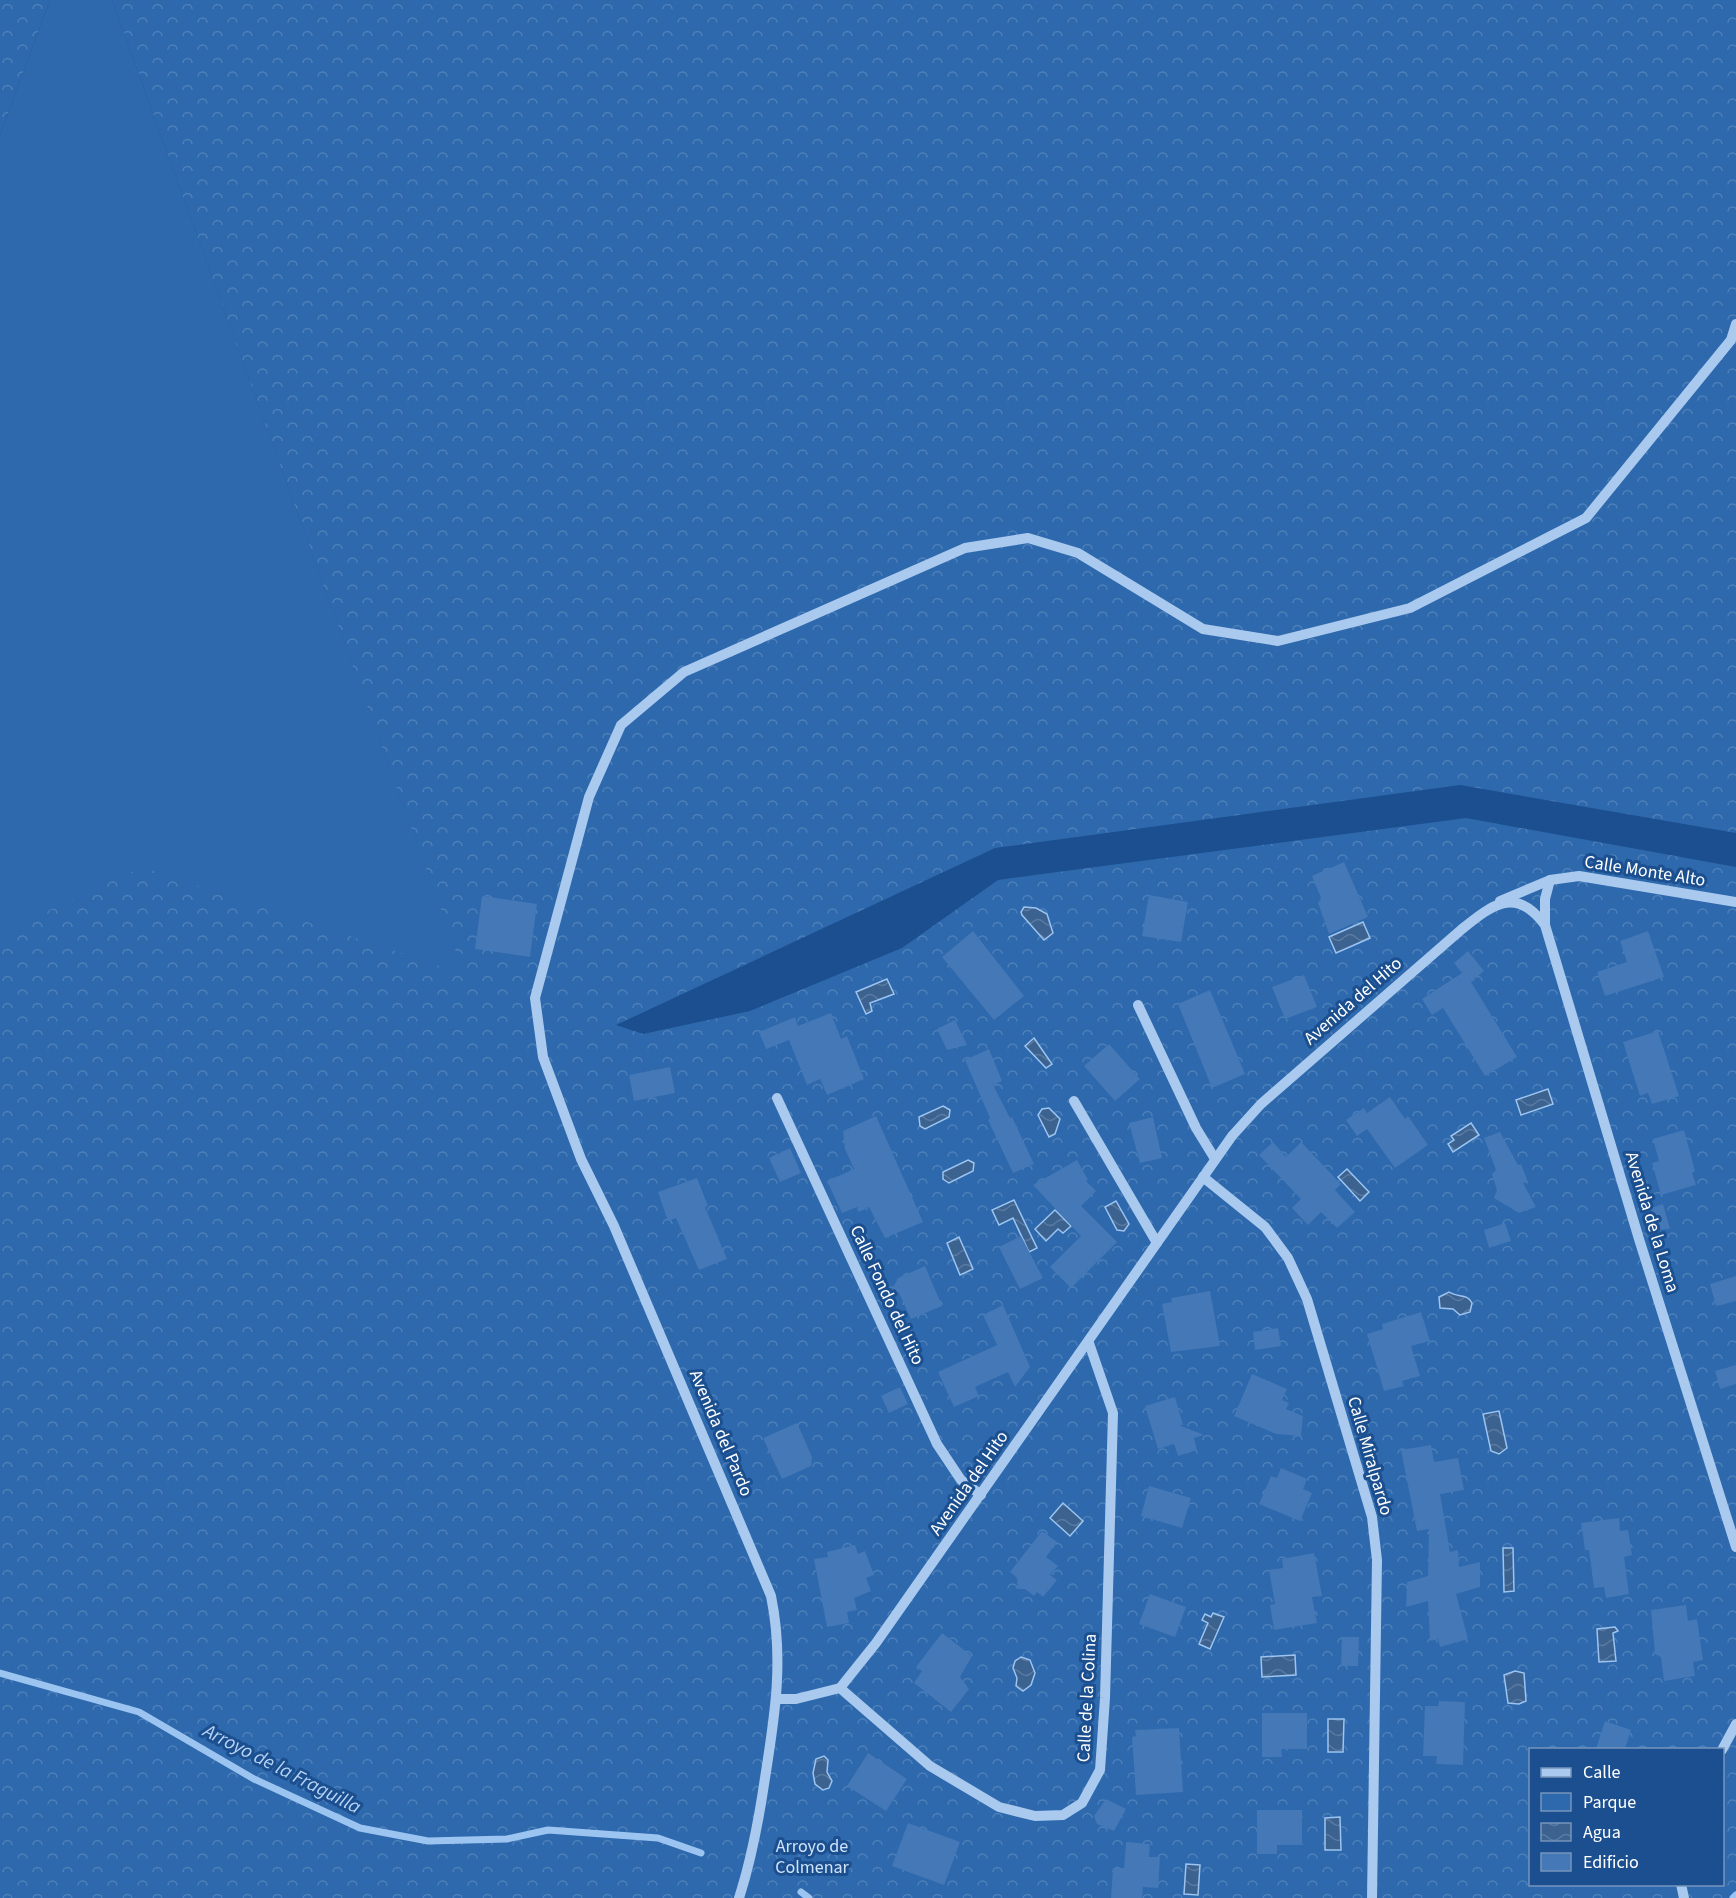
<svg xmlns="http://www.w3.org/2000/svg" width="1736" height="1898" viewBox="0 0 1736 1898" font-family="'Source Sans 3',sans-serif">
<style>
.green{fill:#2e69ad}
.forest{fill:url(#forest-crowns);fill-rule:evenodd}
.water{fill:url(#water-waves);stroke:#9cc4f0;stroke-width:1.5}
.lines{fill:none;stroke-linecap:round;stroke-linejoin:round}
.stream{stroke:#9cc4f0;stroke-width:7}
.building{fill:#4478b7}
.minor{stroke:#a9c9ee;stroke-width:10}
.labels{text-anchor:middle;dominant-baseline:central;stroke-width:6;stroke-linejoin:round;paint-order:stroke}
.street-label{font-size:18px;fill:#fff;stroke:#1b4f8f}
.park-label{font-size:18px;fill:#cfe3fa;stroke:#1b4f8f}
.water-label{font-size:20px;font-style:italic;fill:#b5d3f5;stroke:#1b4f8f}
</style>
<defs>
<pattern id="forest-crowns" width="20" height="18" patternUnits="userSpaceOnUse" patternTransform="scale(1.5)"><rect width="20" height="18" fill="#2e69ad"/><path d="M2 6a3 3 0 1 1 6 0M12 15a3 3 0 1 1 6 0" fill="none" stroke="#4d80b9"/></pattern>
<pattern id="water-waves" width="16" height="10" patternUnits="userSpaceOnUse" patternTransform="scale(1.5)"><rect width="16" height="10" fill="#3c6290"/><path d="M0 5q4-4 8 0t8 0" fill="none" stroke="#597aa1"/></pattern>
</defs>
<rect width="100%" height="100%" fill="#1b4f8f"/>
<path class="green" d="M 50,0 L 112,0 L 548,1205 L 0,1898 L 0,135 Z"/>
<g class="forest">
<path d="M 0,0 L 50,0 L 0,135 Z"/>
<path d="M 112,0 L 1736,0 L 1736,833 L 1460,785 L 995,848 L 616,1025 L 643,1034 L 750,1011 L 902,948 L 998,880 L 1466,818 L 1736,867 L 1736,1898 L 0,1898 L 0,933 L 142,867 L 464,974 ZM 1530,1750 L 1722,1750 L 1722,1884 L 1530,1884 Z"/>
</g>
<g class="water">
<path d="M 1024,907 L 1036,908 L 1047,914 L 1053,933 L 1044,940 L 1022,915 L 1021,912 Z"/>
<path d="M 1363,922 L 1370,938 L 1336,953 L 1329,937 Z"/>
<path d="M 887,979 L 894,994 L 870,1003 L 872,1011 L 866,1014 L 856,992 Z"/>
<path d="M 1034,1038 L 1052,1064 L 1046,1068 L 1025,1046 Z"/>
<path d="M 1548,1089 L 1553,1104 L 1521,1115 L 1516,1100 Z"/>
<path d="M 943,1106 L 950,1110 L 949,1117 L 925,1129 L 920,1126 L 919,1117 Z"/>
<path d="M 1049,1108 L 1060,1119 L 1055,1134 L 1049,1137 L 1038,1115 L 1042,1109 Z"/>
<path d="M 1471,1123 L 1479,1135 L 1453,1152 L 1448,1144 L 1454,1140 L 1451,1136 Z"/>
<path d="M 968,1160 L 974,1163 L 973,1171 L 949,1183 L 943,1179 L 943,1172 Z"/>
<path d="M 1347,1169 L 1369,1192 L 1360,1201 L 1338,1177 Z"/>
<path d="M 1014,1200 L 1037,1248 L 1029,1252 L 1013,1218 L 999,1225 L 992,1210 Z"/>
<path d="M 1116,1201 L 1129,1224 L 1124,1231 L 1117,1230 L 1105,1207 Z"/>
<path d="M 1055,1210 L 1071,1226 L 1063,1233 L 1058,1229 L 1046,1241 L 1035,1229 Z"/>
<path d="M 959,1237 L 973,1269 L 960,1275 L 947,1243 Z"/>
<path d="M 1449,1292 C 1458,1298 1467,1293 1472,1303 L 1470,1312 L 1460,1315 L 1453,1309 L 1440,1308 L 1439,1297 Z"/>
<path d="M 1499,1411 L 1507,1448 L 1499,1454 L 1491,1451 L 1483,1414 Z"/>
<path d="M 1063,1503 L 1083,1521 L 1070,1536 L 1050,1518 Z"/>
<path d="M 1503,1548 L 1513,1548 L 1514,1591 L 1504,1592 Z"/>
<path d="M 1213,1613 L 1224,1617 L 1210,1649 L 1199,1644 L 1208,1623 L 1202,1620 L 1205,1614 L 1211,1617 Z"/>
<path d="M 1615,1627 L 1618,1631 L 1613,1633 L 1616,1661 L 1599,1662 L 1597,1629 Z"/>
<path d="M 1295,1655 L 1296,1675 L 1262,1677 L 1261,1657 Z"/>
<path d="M 1021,1657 L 1030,1660 L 1035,1673 L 1031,1685 L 1023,1691 L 1016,1686 L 1017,1678 L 1013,1668 L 1015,1661 Z"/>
<path d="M 1515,1671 L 1524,1673 L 1526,1701 L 1519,1704 L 1508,1703 L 1504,1675 Z"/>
<path d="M 1328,1719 L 1344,1719 L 1343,1752 L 1328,1752 Z"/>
<path d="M 824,1756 L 828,1760 L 827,1772 L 832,1781 L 829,1788 L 823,1790 L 815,1784 L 813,1773 L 816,1759 Z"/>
<path d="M 1340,1817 L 1341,1850 L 1325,1850 L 1325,1818 Z"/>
<path d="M 1186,1864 L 1200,1865 L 1198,1895 L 1184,1894 Z"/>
</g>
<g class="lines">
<g class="stream">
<path d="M 0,1673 L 139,1712 L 254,1779 L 360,1828 L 428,1841 L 507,1839 L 548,1830 L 658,1838 L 701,1853"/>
<path d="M 801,1892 L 809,1898"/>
<path d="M 1733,1898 L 1736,1895"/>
</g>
</g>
<g class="building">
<path d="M 1344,862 L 1368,917 L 1329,934 L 1318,903 L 1321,898 L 1312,876 Z"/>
<path d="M 1149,895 L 1188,902 L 1181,942 L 1142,936 Z"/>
<path d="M 482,896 L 537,904 L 530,957 L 475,949 Z"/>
<path d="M 973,931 L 1024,996 L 994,1020 L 942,957 Z"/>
<path d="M 1648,931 L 1664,977 L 1605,996 L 1597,972 L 1627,962 L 1620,941 Z"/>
<path d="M 1468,951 L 1484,971 L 1471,982 L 1517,1057 L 1485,1076 L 1443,1008 L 1432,1015 L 1422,999 L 1462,973 L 1454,963 Z"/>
<path d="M 1304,975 L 1317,1007 L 1285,1019 L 1272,987 Z"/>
<path d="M 1210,990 L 1245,1074 L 1212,1088 L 1178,1004 Z"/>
<path d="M 831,1013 L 841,1039 L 847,1036 L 864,1079 L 827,1095 L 820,1079 L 807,1085 L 789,1040 L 766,1049 L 759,1032 L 795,1017 L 798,1026 Z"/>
<path d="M 955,1020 L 967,1045 L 947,1050 L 937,1029 Z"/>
<path d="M 1658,1031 L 1679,1096 L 1652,1104 L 1648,1093 L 1640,1096 L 1623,1042 Z"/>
<path d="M 1109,1044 L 1140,1079 L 1115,1101 L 1084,1066 Z"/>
<path d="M 989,1049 L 1002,1081 L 993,1085 L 1010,1118 L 1012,1117 L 1034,1164 L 1013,1173 L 988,1120 L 990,1118 L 965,1060 Z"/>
<path d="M 670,1067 L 675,1093 L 634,1101 L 629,1075 Z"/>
<path d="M 1390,1097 L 1405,1119 L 1408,1116 L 1428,1145 L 1395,1168 L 1367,1129 L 1357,1136 L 1346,1120 L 1364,1108 L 1367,1113 Z"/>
<path d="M 876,1116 L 923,1222 L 885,1238 L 869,1207 L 859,1212 L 857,1207 L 842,1213 L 827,1181 L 854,1169 L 845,1149 L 843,1131 Z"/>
<path d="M 1153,1117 L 1162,1158 L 1140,1163 L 1129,1123 Z"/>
<path d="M 1684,1130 L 1695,1171 L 1692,1173 L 1696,1185 L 1661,1195 L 1652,1163 L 1659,1161 L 1653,1139 Z"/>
<path d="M 1500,1132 L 1518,1165 L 1521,1164 L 1528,1182 L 1523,1183 L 1536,1207 L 1519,1213 L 1494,1198 L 1497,1190 L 1492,1174 L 1496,1170 L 1484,1138 Z"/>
<path d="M 1273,1142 L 1286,1157 L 1301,1142 L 1341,1184 L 1335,1190 L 1355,1212 L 1337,1228 L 1321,1212 L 1308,1225 L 1292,1208 L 1301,1199 L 1259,1155 Z"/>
<path d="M 790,1148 L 801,1173 L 780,1182 L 769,1158 Z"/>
<path d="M 1077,1160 L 1088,1180 L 1086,1181 L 1096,1191 L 1081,1206 L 1117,1242 L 1071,1288 L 1050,1267 L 1081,1236 L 1033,1185 Z"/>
<path d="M 697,1178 L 708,1206 L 705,1207 L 727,1259 L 699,1270 L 676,1218 L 668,1221 L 658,1192 Z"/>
<path d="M 1663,1204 L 1670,1229 L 1651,1230 L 1645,1210 Z"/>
<path d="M 1505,1223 L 1511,1241 L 1489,1248 L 1484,1230 Z"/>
<path d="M 1021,1236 L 1043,1278 L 1020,1289 L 999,1247 Z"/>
<path d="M 925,1266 L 942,1306 L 911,1319 L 899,1293 L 892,1290 L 898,1278 Z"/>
<path d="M 1736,1276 L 1736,1301 L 1716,1306 L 1710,1284 Z"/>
<path d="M 1210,1291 L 1220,1346 L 1171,1352 L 1162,1304 L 1172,1302 L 1171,1298 Z"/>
<path d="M 1003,1305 L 1030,1367 L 1015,1387 L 1008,1372 L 975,1387 L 979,1396 L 954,1407 L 938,1372 L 997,1345 L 983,1315 Z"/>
<path d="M 1421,1312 L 1430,1341 L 1411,1346 L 1420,1376 L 1402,1381 L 1404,1386 L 1384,1391 L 1367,1334 L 1383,1329 L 1382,1324 Z"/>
<path d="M 1278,1328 L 1281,1346 L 1255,1350 L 1253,1332 Z"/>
<path d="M 1736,1365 L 1736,1384 L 1720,1389 L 1715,1371 Z"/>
<path d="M 1252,1374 L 1287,1389 L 1282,1400 L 1289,1403 L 1286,1409 L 1303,1416 L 1301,1436 L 1276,1434 L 1234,1416 Z"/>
<path d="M 900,1387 L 908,1404 L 889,1413 L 881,1396 Z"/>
<path d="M 1175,1397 L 1183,1425 L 1179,1425 L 1204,1435 L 1194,1438 L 1197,1450 L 1178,1456 L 1174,1444 L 1158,1449 L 1145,1406 Z"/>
<path d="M 797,1423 L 812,1457 L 811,1466 L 782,1479 L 763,1438 Z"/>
<path d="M 1431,1445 L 1434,1462 L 1458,1458 L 1464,1490 L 1440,1494 L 1450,1552 L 1458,1550 L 1459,1567 L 1480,1562 L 1480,1587 L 1456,1594 L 1468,1639 L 1440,1647 L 1438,1639 L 1430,1641 L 1428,1601 L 1406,1607 L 1407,1582 L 1428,1576 L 1429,1529 L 1417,1531 L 1401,1450 Z"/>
<path d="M 1281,1468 L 1307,1479 L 1303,1489 L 1312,1493 L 1300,1521 L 1259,1504 L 1271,1476 L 1277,1478 Z"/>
<path d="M 1149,1486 L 1191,1498 L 1182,1528 L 1141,1516 Z"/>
<path d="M 1619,1518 L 1620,1531 L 1628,1530 L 1632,1555 L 1624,1557 L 1629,1594 L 1606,1598 L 1604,1587 L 1594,1588 L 1589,1550 L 1585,1550 L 1581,1523 Z"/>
<path d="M 1042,1531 L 1057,1542 L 1046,1557 L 1058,1566 L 1050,1575 L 1057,1580 L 1043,1597 L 1037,1592 L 1034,1596 L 1025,1589 L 1018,1589 L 1017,1578 L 1010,1572 Z"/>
<path d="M 855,1545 L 858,1554 L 865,1551 L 874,1575 L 866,1578 L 871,1591 L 854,1598 L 857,1610 L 847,1612 L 849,1623 L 827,1627 L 814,1559 L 828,1557 L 827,1552 Z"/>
<path d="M 1314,1553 L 1322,1596 L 1312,1597 L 1317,1623 L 1274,1630 L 1270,1605 L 1275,1604 L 1269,1570 L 1283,1568 L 1282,1559 Z"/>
<path d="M 1150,1594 L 1186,1607 L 1175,1637 L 1139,1624 Z"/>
<path d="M 1686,1605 L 1688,1621 L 1697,1619 L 1703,1660 L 1693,1662 L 1695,1676 L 1664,1681 L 1661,1657 L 1655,1654 L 1651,1610 Z"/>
<path d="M 942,1633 L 972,1656 L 960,1677 L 969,1689 L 951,1712 L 914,1683 L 922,1671 L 916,1667 Z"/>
<path d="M 1342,1637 L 1359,1637 L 1358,1666 L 1341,1666 Z"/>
<path d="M 1439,1701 L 1465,1702 L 1463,1765 L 1436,1764 L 1437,1756 L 1423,1756 L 1425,1706 L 1438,1706 Z"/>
<path d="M 1262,1713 L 1307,1713 L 1307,1749 L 1281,1749 L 1282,1757 L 1262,1757 Z"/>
<path d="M 1605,1721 L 1631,1730 L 1625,1749 L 1596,1749 Z"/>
<path d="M 1179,1728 L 1183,1792 L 1136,1795 L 1132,1737 L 1136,1736 L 1135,1730 Z"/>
<path d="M 868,1753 L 907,1779 L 886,1811 L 847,1786 Z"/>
<path d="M 1106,1799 L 1126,1809 L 1114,1831 L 1097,1824 L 1094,1816 Z"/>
<path d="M 1257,1810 L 1302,1810 L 1302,1845 L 1277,1845 L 1277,1854 L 1257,1854 Z"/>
<path d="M 908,1823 L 960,1842 L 944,1885 L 892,1866 Z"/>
<path d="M 1126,1842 L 1150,1844 L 1149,1857 L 1160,1857 L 1158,1888 L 1143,1887 L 1142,1898 L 1111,1898 L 1113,1868 L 1124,1868 Z"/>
</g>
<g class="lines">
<g class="minor">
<path d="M 1500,901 L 1550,880 L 1579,876 L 1736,902"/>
<path d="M 1545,924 L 1545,899 L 1550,880"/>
<path d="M 1138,1005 L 1196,1128 L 1215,1159"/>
<path d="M 777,1098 L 937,1444 L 961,1480 L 981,1495"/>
<path d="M 1074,1101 L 1157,1243"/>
<path d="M 1203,1177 L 1265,1227 L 1288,1258 L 1307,1299 L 1372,1517 L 1377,1560 L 1372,1898"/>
<path d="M 840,1688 L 930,1766 L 999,1807 L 1035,1816 L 1063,1815 L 1082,1803 L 1100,1770 L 1105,1698 L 1113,1413 L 1089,1343"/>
<path d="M 778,1699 L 796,1699 L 840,1688 L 876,1643 L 1232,1136 L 1261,1104 L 1462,929 C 1493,904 1516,886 1545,925 L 1639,1239 L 1736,1547"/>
<path d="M 1722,1750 L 1736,1724"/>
<path d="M 1681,1884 L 1684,1898"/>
<path d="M 739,1898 C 752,1858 759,1819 765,1778 C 775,1715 784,1659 771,1596 L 614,1226 L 581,1159 L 543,1057 L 535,998 L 589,797 L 621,725 L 684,672 L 965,548 L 1028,538 L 1078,553 L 1203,629 L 1278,641 L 1410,608 L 1586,518 L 1731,340 L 1736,324"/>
</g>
</g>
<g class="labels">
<g class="street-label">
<text transform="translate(1645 871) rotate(9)">Calle Monte Alto</text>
<text transform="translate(1353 1001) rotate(-41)">Avenida del Hito</text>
<text transform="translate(1652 1222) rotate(73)">Avenida de la Loma</text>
<text transform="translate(887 1295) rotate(65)">Calle Fondo del Hito</text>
<text transform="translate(721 1433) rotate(67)">Avenida del Pardo</text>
<text transform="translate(1370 1456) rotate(74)">Calle Miralpardo</text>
<text transform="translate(969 1483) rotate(-55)">Avenida del Hito</text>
<text transform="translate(1087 1698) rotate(-87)">Calle de la Colina</text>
</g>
<g class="park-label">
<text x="812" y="1846">Arroyo de<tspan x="812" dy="21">Colmenar</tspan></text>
</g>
<g class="water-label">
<text transform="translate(282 1769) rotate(27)">Arroyo de la Fraguilla</text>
</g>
</g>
<rect x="1529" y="1748" width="195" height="138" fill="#1b4f8f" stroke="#7695bc" stroke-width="1.5"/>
<rect x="1541" y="1768" width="30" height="9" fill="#a9c9ee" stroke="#7695bc" stroke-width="1.5"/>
<text x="1583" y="1778" font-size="18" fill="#ffffff">Calle</text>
<rect x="1541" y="1793" width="30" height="18" fill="#2e69ad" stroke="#7695bc" stroke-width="1.5"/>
<text x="1583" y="1808" font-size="18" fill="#ffffff">Parque</text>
<rect x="1541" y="1823" width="30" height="18" fill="url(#water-waves)" stroke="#7695bc" stroke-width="1.5"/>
<text x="1583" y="1838" font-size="18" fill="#ffffff">Agua</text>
<rect x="1541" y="1853" width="30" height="18" fill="#4478b7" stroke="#7695bc" stroke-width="1.5"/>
<text x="1583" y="1868" font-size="18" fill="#ffffff">Edificio</text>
</svg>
